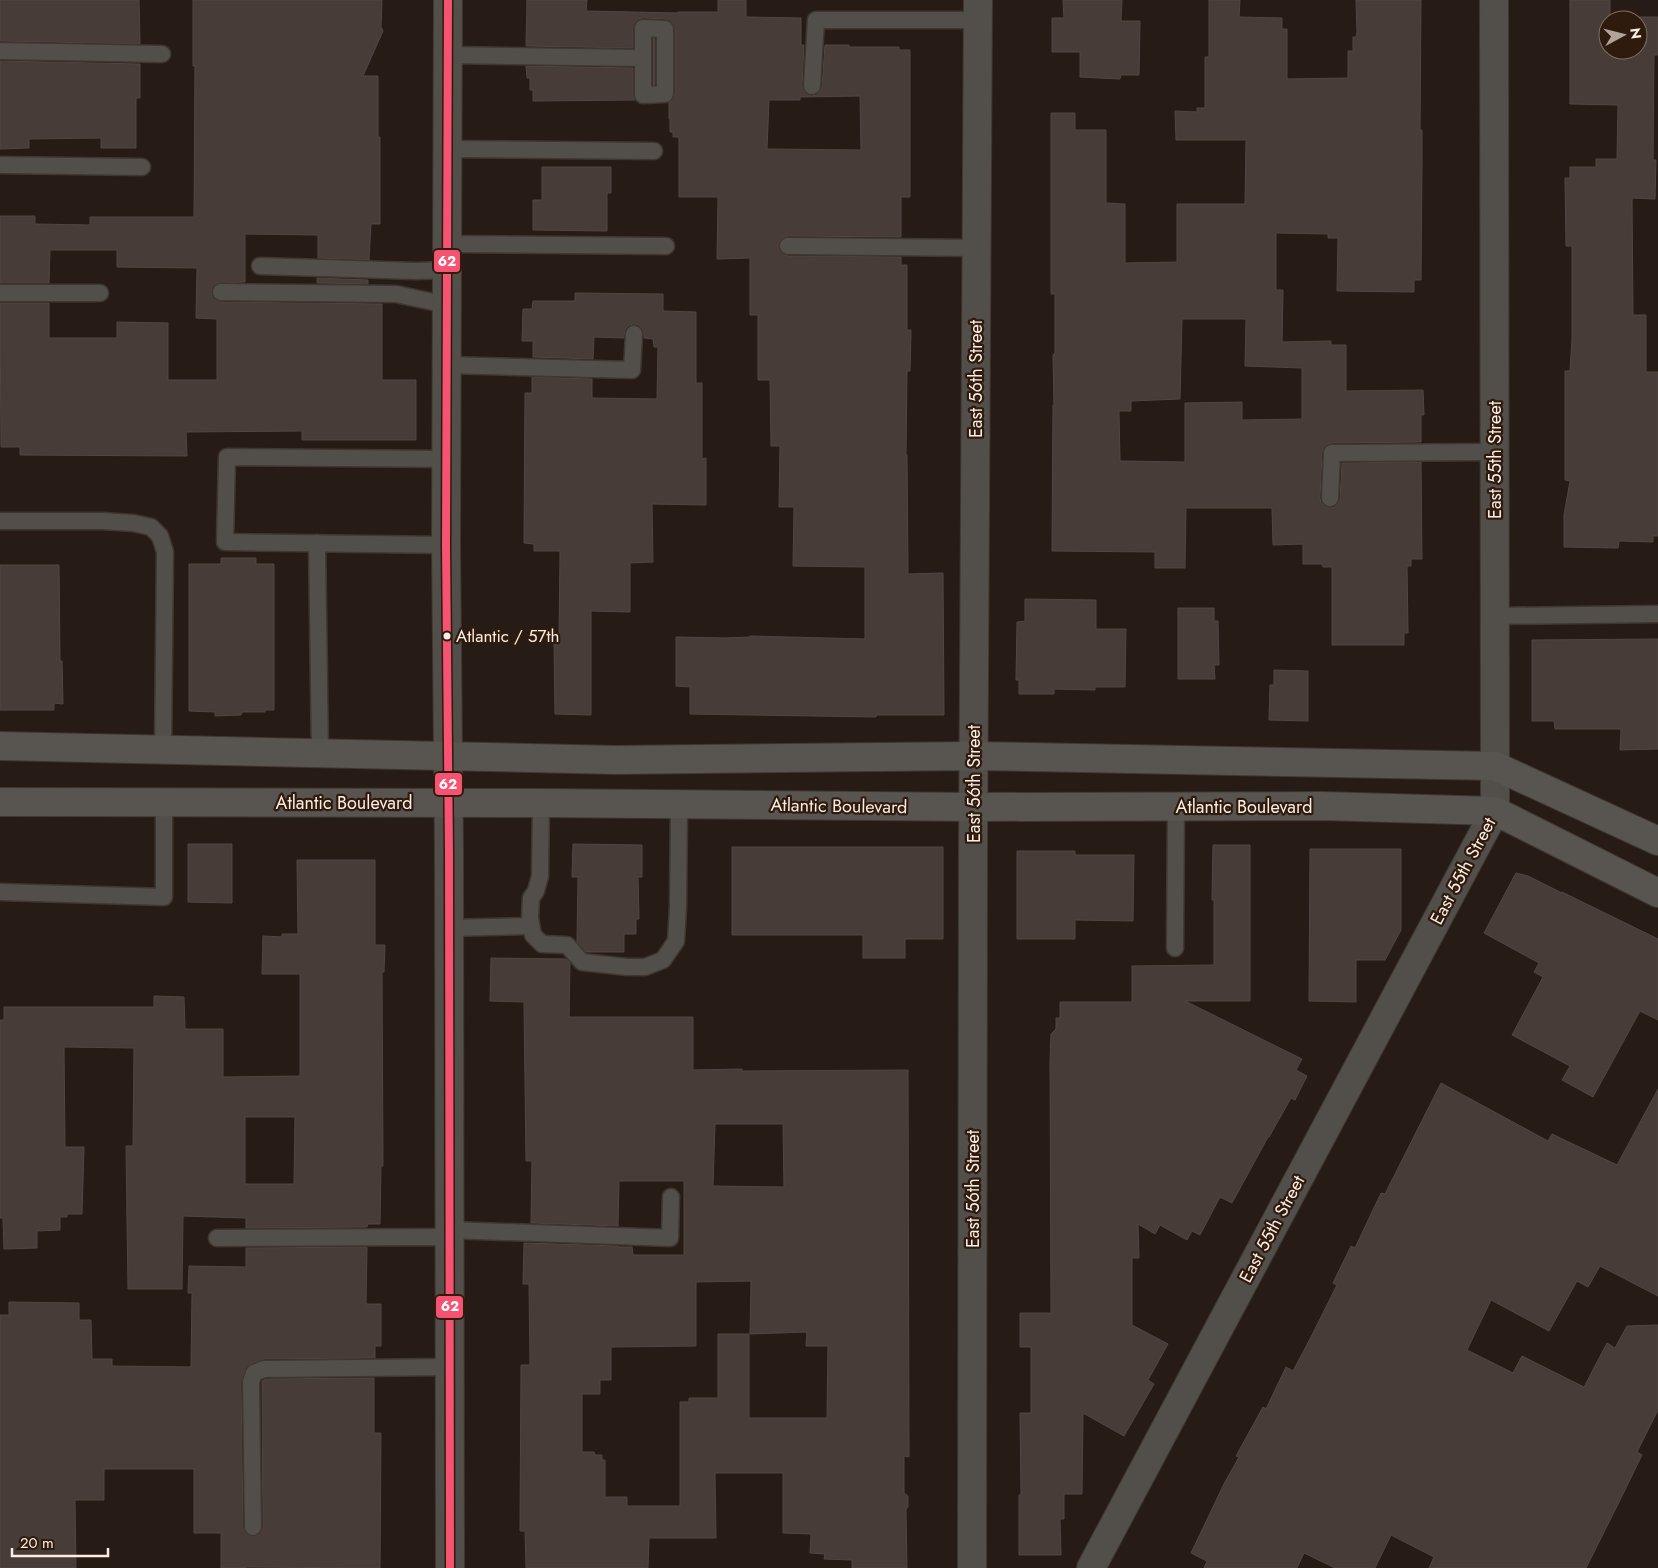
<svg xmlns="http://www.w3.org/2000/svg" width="1658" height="1568" viewBox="0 0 1658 1568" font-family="Jost,sans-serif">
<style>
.building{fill:#483c38;stroke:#514643;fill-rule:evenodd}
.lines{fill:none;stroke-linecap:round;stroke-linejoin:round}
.lane-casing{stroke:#3f3630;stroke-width:19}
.street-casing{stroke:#3f3630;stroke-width:30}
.secondary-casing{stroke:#3f3630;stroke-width:30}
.primary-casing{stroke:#3f3630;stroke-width:30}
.lane{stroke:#524e4a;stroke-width:16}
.street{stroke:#524e4a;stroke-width:28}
.secondary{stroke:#524f4a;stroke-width:28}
.primary{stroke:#585550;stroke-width:28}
.bus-1-casing{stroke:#2f1b0d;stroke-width:11}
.bus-1{stroke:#f65372;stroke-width:8}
.bus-dot{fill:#fbece4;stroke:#2f1b0d;stroke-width:2}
.labels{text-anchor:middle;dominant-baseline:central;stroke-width:4.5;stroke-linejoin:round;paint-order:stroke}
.bus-label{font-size:17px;fill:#fbece4;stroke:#2f1b0d;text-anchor:start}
.street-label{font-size:18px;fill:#fbece4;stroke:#2f1b0d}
.line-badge{stroke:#2f1b0d;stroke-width:2}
.badge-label{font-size:14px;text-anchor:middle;font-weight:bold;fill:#fff}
</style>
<rect width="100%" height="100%" fill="#271c15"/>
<g class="building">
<path d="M 0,0 L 139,0 L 140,44 L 0,41 Z"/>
<path d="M 193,0 L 382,0 L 381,27 L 383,31 L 363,76 L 378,76 L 378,137 L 380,137 L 380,224 L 371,224 L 369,260 L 318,258 L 318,235 L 245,234 L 245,282 L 217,283 L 212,287 L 211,292 L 216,300 L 221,302 L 382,304 L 382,380 L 416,380 L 416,440 L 302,440 L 302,431 L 186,432 L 187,456 L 20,455 L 20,447 L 1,447 L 0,303 L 49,303 L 49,338 L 117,338 L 117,322 L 168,323 L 168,380 L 217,380 L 217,319 L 196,318 L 197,268 L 117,267 L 117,250 L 50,250 L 49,283 L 0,283 L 0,216 L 35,216 L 35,224 L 90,225 L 90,217 L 194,217 L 195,66 L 193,66 Z"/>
<path d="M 527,0 L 587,0 L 586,11 L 678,13 L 678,12 L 718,12 L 718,0 L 746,0 L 746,17 L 801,18 L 801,45 L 804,45 L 802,86 L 806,94 L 811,96 L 817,95 L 822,87 L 825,45 L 849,45 L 849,47 L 899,47 L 899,50 L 910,50 L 910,197 L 901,197 L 901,237 L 788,236 L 784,237 L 780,241 L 778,246 L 783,254 L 788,256 L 901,257 L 901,265 L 907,265 L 907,330 L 911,330 L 910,371 L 907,371 L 906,455 L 907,455 L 908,574 L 943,573 L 944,715 L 876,715 L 876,717 L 690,714 L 690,687 L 676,686 L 676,637 L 725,638 L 750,637 L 750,636 L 865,639 L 865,567 L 793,566 L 794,507 L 779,507 L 780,446 L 771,446 L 770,380 L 758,380 L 758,315 L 750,315 L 750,258 L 717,259 L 718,197 L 679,197 L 679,137 L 673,137 L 673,132 L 670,132 L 670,119 L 669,119 L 669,103 L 673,99 L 675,94 L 675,29 L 673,24 L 665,19 L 643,18 L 638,19 L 633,28 L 633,48 L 526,46 ZM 860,96 L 861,150 L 767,149 L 769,100 L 800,100 L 800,97 Z"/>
<path d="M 1063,0 L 1122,0 L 1121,21 L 1140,21 L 1139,75 L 1121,75 L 1120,79 L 1080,77 L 1080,52 L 1052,52 L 1052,18 L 1064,18 Z"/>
<path d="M 1209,0 L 1240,0 L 1239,17 L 1282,18 L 1282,29 L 1287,29 L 1287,79 L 1348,78 L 1348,51 L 1353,51 L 1353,37 L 1356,37 L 1357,33 L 1356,0 L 1421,0 L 1420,130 L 1422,130 L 1422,166 L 1421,280 L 1414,280 L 1414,292 L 1337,291 L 1338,238 L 1328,238 L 1328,234 L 1276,233 L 1276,290 L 1283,290 L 1282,342 L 1331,341 L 1331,345 L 1346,345 L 1346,391 L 1423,390 L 1424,415 L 1421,415 L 1421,442 L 1332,443 L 1324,447 L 1322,453 L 1320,498 L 1321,503 L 1329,508 L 1335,507 L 1340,499 L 1342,463 L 1421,462 L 1422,559 L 1411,559 L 1411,566 L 1407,566 L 1408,633 L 1404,633 L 1404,645 L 1332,645 L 1332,567 L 1323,567 L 1322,564 L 1303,564 L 1303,544 L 1273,545 L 1272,508 L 1186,508 L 1185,568 L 1155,568 L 1155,552 L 1052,551 L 1053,405 L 1054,405 L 1053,355 L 1055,353 L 1055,294 L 1051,294 L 1051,113 L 1075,113 L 1075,130 L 1106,130 L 1106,203 L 1125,204 L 1125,263 L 1177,262 L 1177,204 L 1245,204 L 1246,140 L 1176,140 L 1175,111 L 1197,112 L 1197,108 L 1205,108 L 1205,57 L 1209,57 ZM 1182,319 L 1246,319 L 1245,366 L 1302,368 L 1302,419 L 1242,420 L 1242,402 L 1185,403 L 1185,462 L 1120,461 L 1119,411 L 1131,411 L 1131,401 L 1180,399 Z"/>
<path d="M 1570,0 L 1610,0 L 1610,17 L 1658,17 L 1658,55 L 1654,55 L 1653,160 L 1656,160 L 1655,199 L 1632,198 L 1633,315 L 1646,315 L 1646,372 L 1658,372 L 1658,536 L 1653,536 L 1653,542 L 1619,541 L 1618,548 L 1564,547 L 1564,515 L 1570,481 L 1565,480 L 1565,371 L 1570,371 L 1572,339 L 1572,246 L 1566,246 L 1565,178 L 1570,178 L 1570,167 L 1596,167 L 1596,159 L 1617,159 L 1618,105 L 1570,104 ZM 1608,20 L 1638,20 L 1638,50 L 1608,50 Z"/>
<path d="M 653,38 L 655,39 L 655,84 L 653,85 Z"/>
<path d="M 0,61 L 140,64 L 140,98 L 136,98 L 136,148 L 101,148 L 101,138 L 29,139 L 29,148 L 0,149 Z"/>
<path d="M 526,66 L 633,68 L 633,95 L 635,100 L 533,101 L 533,90 L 530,90 L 530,78 L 527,78 Z"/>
<path d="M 542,167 L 611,167 L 611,193 L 607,193 L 607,231 L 533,230 L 533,200 L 542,200 Z"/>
<path d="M 317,278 L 368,280 L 368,284 L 317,283 Z"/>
<path d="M 575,293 L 663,294 L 663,311 L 696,312 L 696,383 L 702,383 L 702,459 L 706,458 L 706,505 L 652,504 L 653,562 L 630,563 L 630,612 L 591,611 L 591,715 L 555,714 L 554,644 L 559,644 L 560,551 L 534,551 L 534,544 L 524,543 L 525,393 L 532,393 L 532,377 L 592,379 L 592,398 L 657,399 L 658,347 L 654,347 L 653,339 L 644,338 L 643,330 L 639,325 L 634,324 L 629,325 L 625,329 L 624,338 L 594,337 L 593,359 L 533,357 L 533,341 L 522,341 L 523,309 L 532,309 L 533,301 L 575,301 Z"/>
<path d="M 221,558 L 256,558 L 256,564 L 274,564 L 274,710 L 265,710 L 265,712 L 242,712 L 241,715 L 215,716 L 215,712 L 189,711 L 189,564 L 221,564 Z"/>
<path d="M 0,565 L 59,565 L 60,661 L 62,661 L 63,704 L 54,703 L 54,710 L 0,710 Z"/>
<path d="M 1025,599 L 1096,600 L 1096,629 L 1126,629 L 1125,687 L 1095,687 L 1095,690 L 1054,689 L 1054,694 L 1019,694 L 1019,680 L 1016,680 L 1017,622 L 1025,621 Z"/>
<path d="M 1178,608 L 1214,608 L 1214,621 L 1218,621 L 1219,665 L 1214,665 L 1215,679 L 1178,679 Z"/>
<path d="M 1658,639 L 1658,749 L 1620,750 L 1621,729 L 1555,729 L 1554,721 L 1532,721 L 1532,640 Z"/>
<path d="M 1274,670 L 1308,671 L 1308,721 L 1269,720 L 1270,685 L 1274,685 Z"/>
<path d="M 188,844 L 232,844 L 232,903 L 188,902 Z"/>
<path d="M 573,844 L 642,845 L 642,877 L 638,877 L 639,919 L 636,919 L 636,934 L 624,934 L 624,952 L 586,952 L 577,942 L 578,877 L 572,877 Z"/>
<path d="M 1213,845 L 1250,845 L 1250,1001 L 1185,1001 L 1302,1059 L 1296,1070 L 1307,1076 L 1295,1100 L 1291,1098 L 1269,1137 L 1268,1137 L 1232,1203 L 1220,1197 L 1200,1235 L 1192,1231 L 1187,1240 L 1160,1225 L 1155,1234 L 1138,1224 L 1139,1258 L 1132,1258 L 1132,1325 L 1168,1344 L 1148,1380 L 1154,1384 L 1124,1436 L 1083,1413 L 1082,1494 L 1064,1494 L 1064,1519 L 1060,1519 L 1061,1555 L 1019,1555 L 1019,1495 L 1021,1495 L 1020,1413 L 1031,1413 L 1031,1347 L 1020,1347 L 1020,1313 L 1051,1313 L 1050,1061 L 1051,1034 L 1056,1029 L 1056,1018 L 1060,1018 L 1060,1002 L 1132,1002 L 1132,966 L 1214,965 L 1214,900 L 1212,900 Z"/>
<path d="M 732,847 L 943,847 L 943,939 L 905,939 L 905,958 L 863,958 L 863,935 L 732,935 Z"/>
<path d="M 1310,849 L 1401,849 L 1401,930 L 1385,960 L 1356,960 L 1356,1002 L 1309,1001 Z"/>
<path d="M 1017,851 L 1075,851 L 1075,855 L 1134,855 L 1133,921 L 1075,920 L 1075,939 L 1017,939 Z"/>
<path d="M 297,860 L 375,860 L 375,945 L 385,945 L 384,972 L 382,972 L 383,1166 L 381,1166 L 380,1224 L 368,1224 L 367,1227 L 246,1228 L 246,1218 L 183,1216 L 182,1289 L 128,1289 L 126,1146 L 133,1146 L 134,1048 L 64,1047 L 65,1147 L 84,1147 L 82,1214 L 67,1214 L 67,1217 L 60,1217 L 60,1230 L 37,1231 L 37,1248 L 4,1249 L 3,1218 L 0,1218 L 0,1020 L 4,1020 L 4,1007 L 154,1007 L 154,996 L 184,997 L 185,1029 L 223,1029 L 223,1077 L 300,1076 L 300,974 L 262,974 L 263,936 L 282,937 L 282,934 L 298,934 ZM 245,1117 L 295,1117 L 294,1184 L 245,1184 Z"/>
<path d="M 1516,873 L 1528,876 L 1562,893 L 1562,892 L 1658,939 L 1658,1020 L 1640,1011 L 1593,1097 L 1562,1080 L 1570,1066 L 1512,1035 L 1543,977 L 1534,972 L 1539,963 L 1484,933 Z"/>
<path d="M 491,958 L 566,959 L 570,963 L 569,1017 L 693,1017 L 693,1070 L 742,1069 L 742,1071 L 908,1070 L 909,1457 L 904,1456 L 904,1493 L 908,1496 L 908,1507 L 906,1509 L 907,1568 L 852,1568 L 852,1560 L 824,1559 L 825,1554 L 810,1553 L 811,1534 L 783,1533 L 783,1473 L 715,1473 L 716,1538 L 649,1538 L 648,1568 L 526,1568 L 525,1531 L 520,1531 L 521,1365 L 530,1365 L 529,1284 L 523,1284 L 524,1243 L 618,1246 L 618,1247 L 632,1247 L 633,1255 L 684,1255 L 684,1181 L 619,1181 L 618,1226 L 531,1223 L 532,1161 L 526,1161 L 524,1002 L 490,1001 ZM 715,1124 L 783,1124 L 784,1187 L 713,1186 ZM 751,1281 L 750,1334 L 807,1332 L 806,1346 L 828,1346 L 827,1418 L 749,1418 L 749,1334 L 718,1334 L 718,1398 L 689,1398 L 689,1402 L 680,1402 L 680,1506 L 627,1506 L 627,1497 L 605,1497 L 605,1460 L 602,1460 L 602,1455 L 595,1455 L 594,1452 L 582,1452 L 582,1394 L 600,1394 L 600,1380 L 611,1380 L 611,1347 L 696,1346 L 696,1282 Z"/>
<path d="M 1441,1083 L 1548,1141 L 1552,1134 L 1617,1165 L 1658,1089 L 1658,1296 L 1600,1266 L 1588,1287 L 1577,1281 L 1549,1331 L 1491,1300 L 1467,1350 L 1513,1373 L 1522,1356 L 1584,1387 L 1607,1343 L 1615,1348 L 1627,1326 L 1658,1325 L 1658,1410 L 1637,1452 L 1642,1455 L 1621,1498 L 1586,1568 L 1429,1568 L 1434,1557 L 1391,1535 L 1375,1568 L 1335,1568 L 1304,1553 L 1297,1568 L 1204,1568 L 1207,1561 L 1191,1553 L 1224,1484 L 1239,1457 L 1236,1456 L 1263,1407 L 1266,1409 L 1286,1367 L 1293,1371 L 1311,1337 L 1337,1285 L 1333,1283 L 1351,1246 L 1355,1248 L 1381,1193 L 1385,1194 Z"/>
<path d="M 367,1247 L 366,1304 L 381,1304 L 381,1346 L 375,1346 L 375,1358 L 264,1359 L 250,1364 L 245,1370 L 241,1382 L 243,1527 L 245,1532 L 253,1537 L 258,1535 L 263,1527 L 262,1381 L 266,1379 L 374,1378 L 374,1433 L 381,1433 L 380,1568 L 246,1567 L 246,1568 L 221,1568 L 221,1533 L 194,1533 L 194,1469 L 104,1469 L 104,1500 L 75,1500 L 76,1568 L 0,1568 L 0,1315 L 9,1315 L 9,1302 L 79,1303 L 79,1320 L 91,1320 L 92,1359 L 112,1359 L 112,1366 L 191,1367 L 192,1293 L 188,1293 L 189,1266 L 246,1267 L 246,1248 Z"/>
</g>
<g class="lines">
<defs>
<g id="lane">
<path d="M 0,51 L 162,54"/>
<path d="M 448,55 L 643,58 L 643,95 L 665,94 L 665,29 L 643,28 L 643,58"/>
<path d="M 812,86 L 816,20 L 978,20"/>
<path d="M 447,149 L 654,151"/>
<path d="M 0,165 L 142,167"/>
<path d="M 447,244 L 666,246"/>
<path d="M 788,246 L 977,248"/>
<path d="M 260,266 L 415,271 L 447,270"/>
<path d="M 221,292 L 396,294 L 447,305"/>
<path d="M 0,293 L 100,293"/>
<path d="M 446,365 L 632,370 L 634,334"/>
<path d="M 1330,498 L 1332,453 L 1495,452"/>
<path d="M 0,521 L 102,521 L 133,523 L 151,527 L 160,536 L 165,552 L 163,751"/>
<path d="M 317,543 L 320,754"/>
<path d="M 446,545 L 225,542 L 227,457 L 446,459"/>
<path d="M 1495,616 L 1658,614"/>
<path d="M 541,803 L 540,876 L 536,891 L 531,898 L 530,918 L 533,935 L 542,944 L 567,945 L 582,962 L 627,967 L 645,967 L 663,960 L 676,941 L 678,908 L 679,804"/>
<path d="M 0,892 L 164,897 L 164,802"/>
<path d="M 449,928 L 531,926"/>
<path d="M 1175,948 L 1176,807"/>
<path d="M 450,1230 L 670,1238 L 671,1197"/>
<path d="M 217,1238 L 449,1237"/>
<path d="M 253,1527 L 251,1382 L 254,1373 L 264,1369 L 449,1367"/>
</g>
<g id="street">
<path d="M 448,0 L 446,545 L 449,854 L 450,1568"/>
<path d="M 1494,0 L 1495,766"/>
<path d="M 972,1568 L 973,844 L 978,0"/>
<path d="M 1091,1568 L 1495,811"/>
</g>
<path id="secondary" d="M 1495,766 L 1495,811"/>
<g id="primary">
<path d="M 0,746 L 616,760 L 974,756 L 1495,766 L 1658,841"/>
<path d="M 0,802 L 541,803 L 974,807 L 1322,806 L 1495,811 L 1658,893"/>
</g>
</defs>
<use href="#lane" class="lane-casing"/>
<use href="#street" class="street-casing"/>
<use href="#secondary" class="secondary-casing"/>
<use href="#primary" class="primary-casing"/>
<use href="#lane" class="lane"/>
<use href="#street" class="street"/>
<use href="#secondary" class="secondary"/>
<use href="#primary" class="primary"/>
<defs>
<path id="bus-1" d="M 448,0 L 446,545 L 449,854 L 450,1568"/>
</defs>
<use href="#bus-1" class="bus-1-casing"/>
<use href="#bus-1" class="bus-1"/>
</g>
<circle class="bus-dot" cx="447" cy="636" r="4.5"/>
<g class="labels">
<g class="bus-label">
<text x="456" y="636">Atlantic / 57th</text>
</g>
<g class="street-label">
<text transform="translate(976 379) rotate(-90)">East 56th Street</text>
<text transform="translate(1495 460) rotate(-90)">East 55th Street</text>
<text transform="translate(974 784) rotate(-90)">East 56th Street</text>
<text x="344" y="803">Atlantic Boulevard</text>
<text transform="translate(839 806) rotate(1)">Atlantic Boulevard</text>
<text x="1244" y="807">Atlantic Boulevard</text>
<text transform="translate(1463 871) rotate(-62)">East 55th Street</text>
<text transform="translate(973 1189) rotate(-90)">East 56th Street</text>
<text transform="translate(1272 1229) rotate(-62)">East 55th Street</text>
</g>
</g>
<g class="line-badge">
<rect x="433" y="249" width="28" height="24" rx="5" fill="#f65372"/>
<rect x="434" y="772" width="29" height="24" rx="5" fill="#f65372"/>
<rect x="435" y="1295" width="29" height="24" rx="5" fill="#f65372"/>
</g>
<g class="badge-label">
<text x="447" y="266">62</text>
<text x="448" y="789">62</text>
<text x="450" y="1311">62</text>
</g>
<g transform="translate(1623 35) rotate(83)"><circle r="24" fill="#2f1b0d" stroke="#816f63"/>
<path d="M0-4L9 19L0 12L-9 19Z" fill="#b1a39c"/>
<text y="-8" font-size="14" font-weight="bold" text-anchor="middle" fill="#fbece4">N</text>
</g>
<path d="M12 1548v8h96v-8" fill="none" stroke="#fbece4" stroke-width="2.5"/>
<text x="20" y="1548" font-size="15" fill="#fbece4" stroke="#2f1b0d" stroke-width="4" paint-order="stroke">20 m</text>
</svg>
